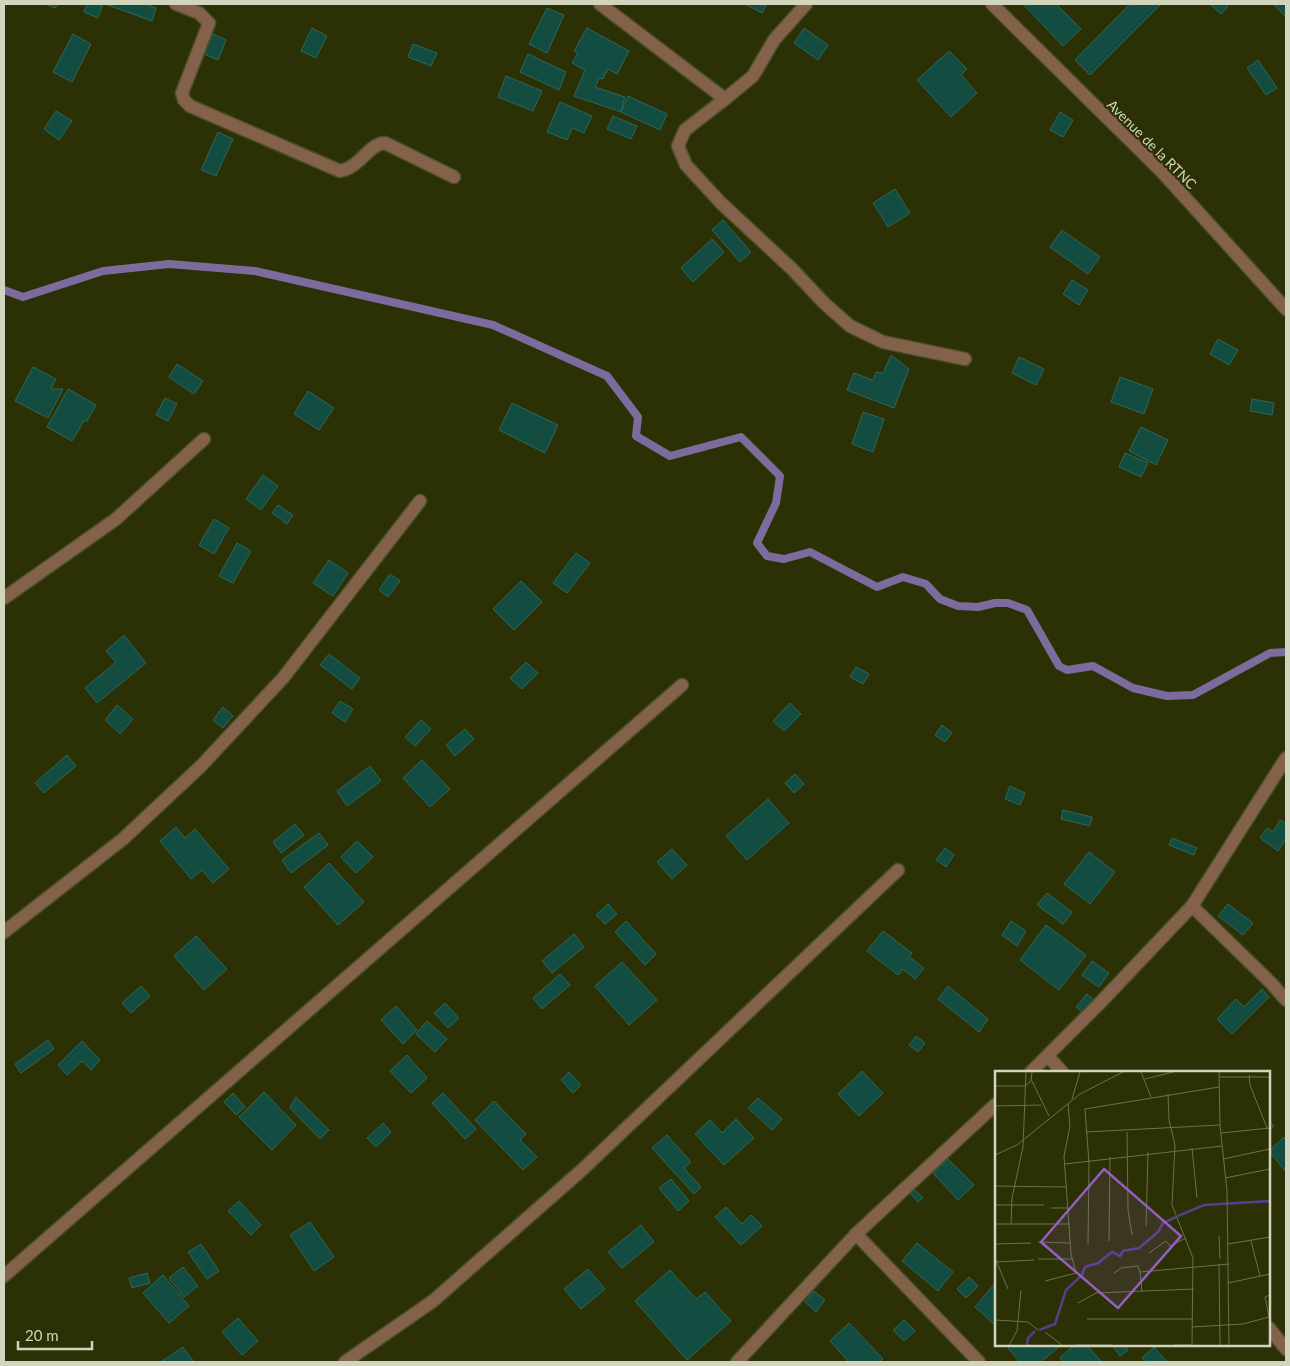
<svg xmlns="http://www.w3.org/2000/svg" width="1290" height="1366" viewBox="0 0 1290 1366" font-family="Lato,sans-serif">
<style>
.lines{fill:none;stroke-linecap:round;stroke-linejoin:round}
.stream{stroke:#7c6b9c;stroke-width:8}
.building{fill:#134d41;stroke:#2f6659}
.minor-casing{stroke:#494e26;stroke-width:15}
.minor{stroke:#84614a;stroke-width:12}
.labels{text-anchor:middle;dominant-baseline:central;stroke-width:4.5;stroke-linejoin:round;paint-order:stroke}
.street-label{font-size:14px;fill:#d1d5be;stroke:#2b3005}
.inset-river{fill:none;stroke:#573e8d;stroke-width:2.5}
.inset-road{fill:none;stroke:#6d724f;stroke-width:1}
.view{fill:#955fbf;fill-opacity:0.15;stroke:#955fbf;stroke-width:2.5}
.inset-edge{fill:none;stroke:#d1d5be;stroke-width:2.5}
</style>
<rect width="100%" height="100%" fill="#2b3005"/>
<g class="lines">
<path class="stream" d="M 4,290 L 23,297 L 103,271 L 169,264 L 255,271 L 493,325 L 607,376 L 638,417 L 636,436 L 670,456 L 741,437 L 780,476 L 776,503 L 757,543 L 767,556 L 784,559 L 810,552 L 877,587 L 903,577 L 926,584 L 940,599 L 958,606 L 978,607 L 995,603 L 1008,603 L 1027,610 L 1059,666 L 1067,670 L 1093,666 L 1133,688 L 1167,696 L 1193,695 L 1270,653 L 1286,652"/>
</g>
<g class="building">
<path d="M 46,4 L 58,4 L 55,8 Z"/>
<path d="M 87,4 L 103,4 L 98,18 L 84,12 Z"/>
<path d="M 105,4 L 145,4 L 156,8 L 152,21 Z"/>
<path d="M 745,4 L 767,4 L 762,13 Z"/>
<path d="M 1023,4 L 1056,4 L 1081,29 L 1063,46 Z"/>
<path d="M 1130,4 L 1161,4 L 1090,75 L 1075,60 Z"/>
<path d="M 1210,4 L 1226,4 L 1228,6 L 1221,14 Z"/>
<path d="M 1273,4 L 1286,4 L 1286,17 Z"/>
<path d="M 547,8 L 564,15 L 547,53 L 529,44 Z"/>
<path d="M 312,28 L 327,36 L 316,58 L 301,51 Z"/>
<path d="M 587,28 L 629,51 L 617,74 L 608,69 L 603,79 L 599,78 L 595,87 L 625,97 L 621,112 L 574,96 L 585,70 L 572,63 L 578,53 L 574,51 Z"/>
<path d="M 804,28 L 828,45 L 818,60 L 794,43 Z"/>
<path d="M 73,34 L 91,44 L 72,82 L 53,72 Z"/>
<path d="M 213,34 L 226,40 L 218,60 L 204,54 Z"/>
<path d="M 413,44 L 437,53 L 431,66 L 408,57 Z"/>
<path d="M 949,51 L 967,69 L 961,75 L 977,93 L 951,117 L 917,80 Z"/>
<path d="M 528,54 L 566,72 L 559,90 L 520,72 Z"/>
<path d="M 1258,60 L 1277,88 L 1266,95 L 1247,68 Z"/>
<path d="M 506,76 L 542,91 L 533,111 L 498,97 Z"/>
<path d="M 628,96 L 667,114 L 660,130 L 621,112 Z"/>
<path d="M 560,102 L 592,116 L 584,133 L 572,128 L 567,140 L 547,132 Z"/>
<path d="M 56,111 L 72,121 L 59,140 L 44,129 Z"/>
<path d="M 1060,112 L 1073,120 L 1063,137 L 1050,130 Z"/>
<path d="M 613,116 L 637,126 L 631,139 L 607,129 Z"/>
<path d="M 218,132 L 233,139 L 216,176 L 201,170 Z"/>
<path d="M 895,189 L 910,213 L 888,227 L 873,203 Z"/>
<path d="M 723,220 L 751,252 L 740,262 L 712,230 Z"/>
<path d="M 1062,230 L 1100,257 L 1088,274 L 1050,247 Z"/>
<path d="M 712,239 L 724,252 L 693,282 L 681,268 Z"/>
<path d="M 1072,280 L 1088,290 L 1079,305 L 1063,294 Z"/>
<path d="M 1218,339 L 1238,350 L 1229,365 L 1210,354 Z"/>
<path d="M 891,355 L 909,369 L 894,408 L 847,390 L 854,373 L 873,380 L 876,372 L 883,373 Z"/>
<path d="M 1019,357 L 1044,369 L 1036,385 L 1012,373 Z"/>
<path d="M 177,364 L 203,381 L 194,394 L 169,377 Z"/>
<path d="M 33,367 L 56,379 L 51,389 L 63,389 L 48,418 L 15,401 Z"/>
<path d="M 1120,377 L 1153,389 L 1144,414 L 1111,402 Z"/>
<path d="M 68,389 L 96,405 L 87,421 L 84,421 L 72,441 L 47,427 Z"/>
<path d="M 308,391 L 334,408 L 319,430 L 294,414 Z"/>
<path d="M 165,398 L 177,404 L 168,421 L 156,415 Z"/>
<path d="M 1252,399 L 1274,403 L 1272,415 L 1250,411 Z"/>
<path d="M 512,403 L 558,425 L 545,453 L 499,430 Z"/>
<path d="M 863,412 L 884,419 L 873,452 L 852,444 Z"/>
<path d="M 1141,427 L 1168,440 L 1156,465 L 1129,451 Z"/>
<path d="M 1125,453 L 1148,463 L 1141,477 L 1119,467 Z"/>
<path d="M 263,475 L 278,486 L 261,510 L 246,499 Z"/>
<path d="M 278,505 L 293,515 L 287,524 L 272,513 Z"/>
<path d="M 214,519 L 229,528 L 214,554 L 199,545 Z"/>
<path d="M 237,543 L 251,551 L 233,583 L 219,576 Z"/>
<path d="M 576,553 L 590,563 L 567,593 L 553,583 Z"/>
<path d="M 329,560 L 348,573 L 333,596 L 313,583 Z"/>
<path d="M 390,574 L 400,581 L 388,597 L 379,590 Z"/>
<path d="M 521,581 L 542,602 L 514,630 L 493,609 Z"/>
<path d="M 124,635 L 146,663 L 97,703 L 85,688 L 116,662 L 106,651 Z"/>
<path d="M 329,654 L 360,678 L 352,689 L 320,665 Z"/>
<path d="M 526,662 L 538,673 L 522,689 L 510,678 Z"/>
<path d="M 856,667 L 869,674 L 863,684 L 850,677 Z"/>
<path d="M 340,701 L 353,709 L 345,722 L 332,713 Z"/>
<path d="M 790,703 L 801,714 L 784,731 L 773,721 Z"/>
<path d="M 117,705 L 133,719 L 120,734 L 105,720 Z"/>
<path d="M 223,707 L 233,716 L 223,728 L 213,720 Z"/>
<path d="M 421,720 L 431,729 L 415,746 L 405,737 Z"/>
<path d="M 942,725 L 952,733 L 945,742 L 935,735 Z"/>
<path d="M 465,729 L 474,739 L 455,756 L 446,745 Z"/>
<path d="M 67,755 L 76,766 L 44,793 L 35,783 Z"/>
<path d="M 422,760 L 450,789 L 430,807 L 403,778 Z"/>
<path d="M 370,766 L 381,781 L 347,806 L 337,791 Z"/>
<path d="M 795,774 L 804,784 L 794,793 L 785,783 Z"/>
<path d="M 1010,786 L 1025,793 L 1020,805 L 1005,799 Z"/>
<path d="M 768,799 L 789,823 L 747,860 L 726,836 Z"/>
<path d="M 1063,810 L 1092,817 L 1090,826 L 1061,819 Z"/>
<path d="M 1280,820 L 1286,824 L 1286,839 L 1278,851 L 1260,838 L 1267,828 L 1273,832 Z"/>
<path d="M 295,824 L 304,835 L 281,853 L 273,842 Z"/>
<path d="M 176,827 L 185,838 L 195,829 L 229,869 L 213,883 L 202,870 L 191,879 L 160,841 Z"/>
<path d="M 319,833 L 328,845 L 291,873 L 282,860 Z"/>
<path d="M 1172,838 L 1197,848 L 1194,855 L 1169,845 Z"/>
<path d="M 357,841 L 373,857 L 356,873 L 341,857 Z"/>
<path d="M 945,848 L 954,855 L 946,867 L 936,860 Z"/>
<path d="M 672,849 L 687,865 L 672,879 L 657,862 Z"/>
<path d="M 1089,852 L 1115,872 L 1090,904 L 1064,884 Z"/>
<path d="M 329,863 L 364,902 L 338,925 L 304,887 Z"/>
<path d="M 1047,893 L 1072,912 L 1063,924 L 1037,905 Z"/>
<path d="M 608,904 L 617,914 L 605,924 L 596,915 Z"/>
<path d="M 1228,904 L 1253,923 L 1243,935 L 1218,916 Z"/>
<path d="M 626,921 L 656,954 L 645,965 L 615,932 Z"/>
<path d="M 1011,921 L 1026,931 L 1017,946 L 1002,935 Z"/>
<path d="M 1046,925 L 1086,955 L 1059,990 L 1020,960 Z"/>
<path d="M 883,931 L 912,953 L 909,957 L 924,968 L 915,979 L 903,969 L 898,975 L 867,951 Z"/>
<path d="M 574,934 L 584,947 L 552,973 L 542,961 Z"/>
<path d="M 196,936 L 227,969 L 204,990 L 174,956 Z"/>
<path d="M 1092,961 L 1109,973 L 1099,987 L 1082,975 Z"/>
<path d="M 622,962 L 657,1000 L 629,1025 L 595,986 Z"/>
<path d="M 560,974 L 570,985 L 542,1009 L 533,998 Z"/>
<path d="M 141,986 L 150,996 L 131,1013 L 122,1003 Z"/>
<path d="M 948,986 L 988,1019 L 979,1032 L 938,999 Z"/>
<path d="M 1262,989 L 1269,997 L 1232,1034 L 1217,1019 L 1236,999 L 1244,1007 Z"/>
<path d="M 1087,994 L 1094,1000 L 1083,1013 L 1076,1007 Z"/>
<path d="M 445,1003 L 459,1018 L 448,1028 L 434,1013 Z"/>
<path d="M 396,1006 L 417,1030 L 403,1044 L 381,1020 Z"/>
<path d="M 427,1021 L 447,1039 L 435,1052 L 416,1034 Z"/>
<path d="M 916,1036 L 925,1043 L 918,1052 L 909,1045 Z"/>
<path d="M 48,1040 L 54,1049 L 21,1073 L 15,1064 Z"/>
<path d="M 82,1041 L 100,1060 L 91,1070 L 82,1061 L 67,1075 L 58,1065 Z"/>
<path d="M 407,1055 L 427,1078 L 411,1093 L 390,1071 Z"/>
<path d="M 862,1071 L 883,1093 L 859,1116 L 838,1094 Z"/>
<path d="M 569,1072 L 581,1085 L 573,1093 L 561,1080 Z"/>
<path d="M 264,1092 L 296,1125 L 272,1150 L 239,1117 Z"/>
<path d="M 233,1093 L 245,1107 L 236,1115 L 224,1102 Z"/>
<path d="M 443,1093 L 476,1129 L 465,1139 L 432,1103 Z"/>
<path d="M 296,1097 L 329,1130 L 320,1139 L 290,1108 Z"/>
<path d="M 758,1098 L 782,1119 L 772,1130 L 748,1108 Z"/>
<path d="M 494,1101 L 526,1134 L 520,1140 L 537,1157 L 523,1170 L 475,1120 Z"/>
<path d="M 736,1119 L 754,1138 L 724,1165 L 695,1134 L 710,1120 L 722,1133 Z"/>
<path d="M 1269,1120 L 1274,1126 L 1269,1131 Z"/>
<path d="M 383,1123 L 391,1132 L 376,1147 L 367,1138 Z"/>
<path d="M 667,1135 L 691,1162 L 684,1168 L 701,1187 L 694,1194 L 652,1148 Z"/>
<path d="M 1284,1137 L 1286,1139 L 1286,1172 L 1269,1151 Z"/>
<path d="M 948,1159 L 974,1185 L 958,1200 L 933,1173 Z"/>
<path d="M 671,1179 L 689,1201 L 678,1211 L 659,1188 Z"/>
<path d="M 914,1189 L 923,1198 L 918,1202 L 910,1193 Z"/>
<path d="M 239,1201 L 261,1225 L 251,1235 L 228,1211 Z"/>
<path d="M 726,1207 L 742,1224 L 751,1215 L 762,1226 L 741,1245 L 715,1217 Z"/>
<path d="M 310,1222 L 334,1257 L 314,1271 L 290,1235 Z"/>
<path d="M 641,1225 L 654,1242 L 622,1268 L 608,1252 Z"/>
<path d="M 917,1243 L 953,1272 L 938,1291 L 902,1261 Z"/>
<path d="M 201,1244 L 219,1271 L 207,1279 L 188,1252 Z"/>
<path d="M 183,1267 L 198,1286 L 184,1297 L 169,1278 Z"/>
<path d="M 588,1269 L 605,1289 L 581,1309 L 564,1289 Z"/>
<path d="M 670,1270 L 696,1299 L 705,1292 L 731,1321 L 687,1360 L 635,1301 Z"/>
<path d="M 147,1273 L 150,1283 L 132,1288 L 129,1278 Z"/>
<path d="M 163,1275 L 189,1306 L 169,1323 L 143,1293 Z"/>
<path d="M 969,1277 L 978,1286 L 966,1298 L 957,1289 Z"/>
<path d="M 996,1282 L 996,1324 L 995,1325 L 975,1307 Z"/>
<path d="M 814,1291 L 825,1300 L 816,1312 L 805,1302 Z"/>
<path d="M 238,1318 L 258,1341 L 242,1355 L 222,1332 Z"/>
<path d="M 904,1320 L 915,1331 L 904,1341 L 893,1330 Z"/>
<path d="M 849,1323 L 883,1359 L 879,1362 L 849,1362 L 830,1341 Z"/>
<path d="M 1011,1345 L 1061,1345 L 1041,1362 L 1020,1362 L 1008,1348 Z"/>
<path d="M 1074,1345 L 1086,1345 L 1102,1362 L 1064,1362 L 1060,1358 Z"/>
<path d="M 1112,1345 L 1124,1345 L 1128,1350 L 1120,1356 Z"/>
<path d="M 183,1347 L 194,1362 L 161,1362 Z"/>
<path d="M 1154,1347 L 1167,1362 L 1146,1362 L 1142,1358 Z"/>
</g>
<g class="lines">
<defs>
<g id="minor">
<path d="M 176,4 L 199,13 L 209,23 L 182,93 L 184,100 L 190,106 L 340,171 C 361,167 369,143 385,143 L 454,177"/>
<path d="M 600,4 L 725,99 L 753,76 L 774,40 L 806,4"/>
<path d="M 992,4 L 1162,172 L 1286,309"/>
<path d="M 725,99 L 685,130 L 678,146 L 686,165 L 721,203 L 792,269 L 824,303 L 850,326 L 883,342 L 965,359"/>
<path d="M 4,598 L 116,519 L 204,439"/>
<path d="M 1192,906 L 1271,983 L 1286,1000"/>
<path d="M 4,932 L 123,839 L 201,766 L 283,678 L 420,501"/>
<path d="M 1048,1056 L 1062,1072"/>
<path d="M 1031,1072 L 1098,1005 L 1192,906 L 1286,758"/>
<path d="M 856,1234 L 979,1362"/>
<path d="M 4,1276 L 682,685"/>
<path d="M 1269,1328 L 1286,1349"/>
<path d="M 345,1362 L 433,1301 L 583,1169 L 898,870"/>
<path d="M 737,1362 L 856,1234 L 996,1104"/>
</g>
</defs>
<use href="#minor" class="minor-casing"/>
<use href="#minor" class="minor"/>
</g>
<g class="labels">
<g class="street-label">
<text transform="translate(1152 144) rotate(45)">Avenue de la RTNC</text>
</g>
</g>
<g transform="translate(995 1071)">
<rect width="275" height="275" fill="#2b3005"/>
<path class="inset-river" d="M 183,145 L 209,134 L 275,130M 44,259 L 60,253 L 71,219 L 87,204 L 90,196 L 103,192 L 117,181 L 125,185 L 128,180 L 144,177 L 163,161 L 168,152 L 181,146M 32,274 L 33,267 L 40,260"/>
<path class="inset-road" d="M 146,1 L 156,26M 224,1 L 225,54 L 232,120 L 234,274M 254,4 L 255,14 L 272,57M 224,6 L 275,6M 150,8 L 178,1M 37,10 L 54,45M 0,15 L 30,15 L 36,10 L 37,1M 173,23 L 174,49 L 180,74 L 177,134 L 198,187 L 197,274M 77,28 L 85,1M 0,35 L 46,34M 91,61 L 225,54M 132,61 L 133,139 L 137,164M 226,62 L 275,57M 197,77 L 202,127M 0,84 L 22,74 L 85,23 L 128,1M 228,88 L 275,78M 70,93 L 227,75M 230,107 L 275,98M 0,115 L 71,116M 0,134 L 49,134M 56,137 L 73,137M 0,153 L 75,153M 16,153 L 17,127 L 28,76 L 31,1M 151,155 L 153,81M 224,165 L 225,188M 114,170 L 115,86M 256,170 L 265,205M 43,171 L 75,172M 0,173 L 36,172M 93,173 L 94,92 L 90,38 L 224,16M 233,173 L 275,166M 154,182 L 171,170 L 175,175 L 191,167M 0,187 L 13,218M 43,188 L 77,188M 0,191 L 39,189M 224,193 L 225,274M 119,202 L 126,197 L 143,195 L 145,201M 50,210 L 81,202 L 76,183 L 69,85 L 75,55 L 73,33M 233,212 L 275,203M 147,220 L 145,201 L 234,193M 275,224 L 270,226 L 275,250M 83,232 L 101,222 L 199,218M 92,248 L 197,248M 0,249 L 33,251 L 43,259M 197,256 L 248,253 L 274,246M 50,261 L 67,274M 14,274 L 22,260 L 26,219M 81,274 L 117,274M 179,274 L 197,274"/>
<path class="view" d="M 109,98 L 186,165 L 123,237 L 46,171 Z"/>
<rect width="275" height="275" class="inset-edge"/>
</g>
<rect width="1290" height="1366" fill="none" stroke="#d1d5be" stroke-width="10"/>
<path d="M18 1341v8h74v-8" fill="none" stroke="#d1d5be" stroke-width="2.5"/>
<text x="25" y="1341" font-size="15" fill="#d1d5be" stroke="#2b3005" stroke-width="4" paint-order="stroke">20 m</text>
</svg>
